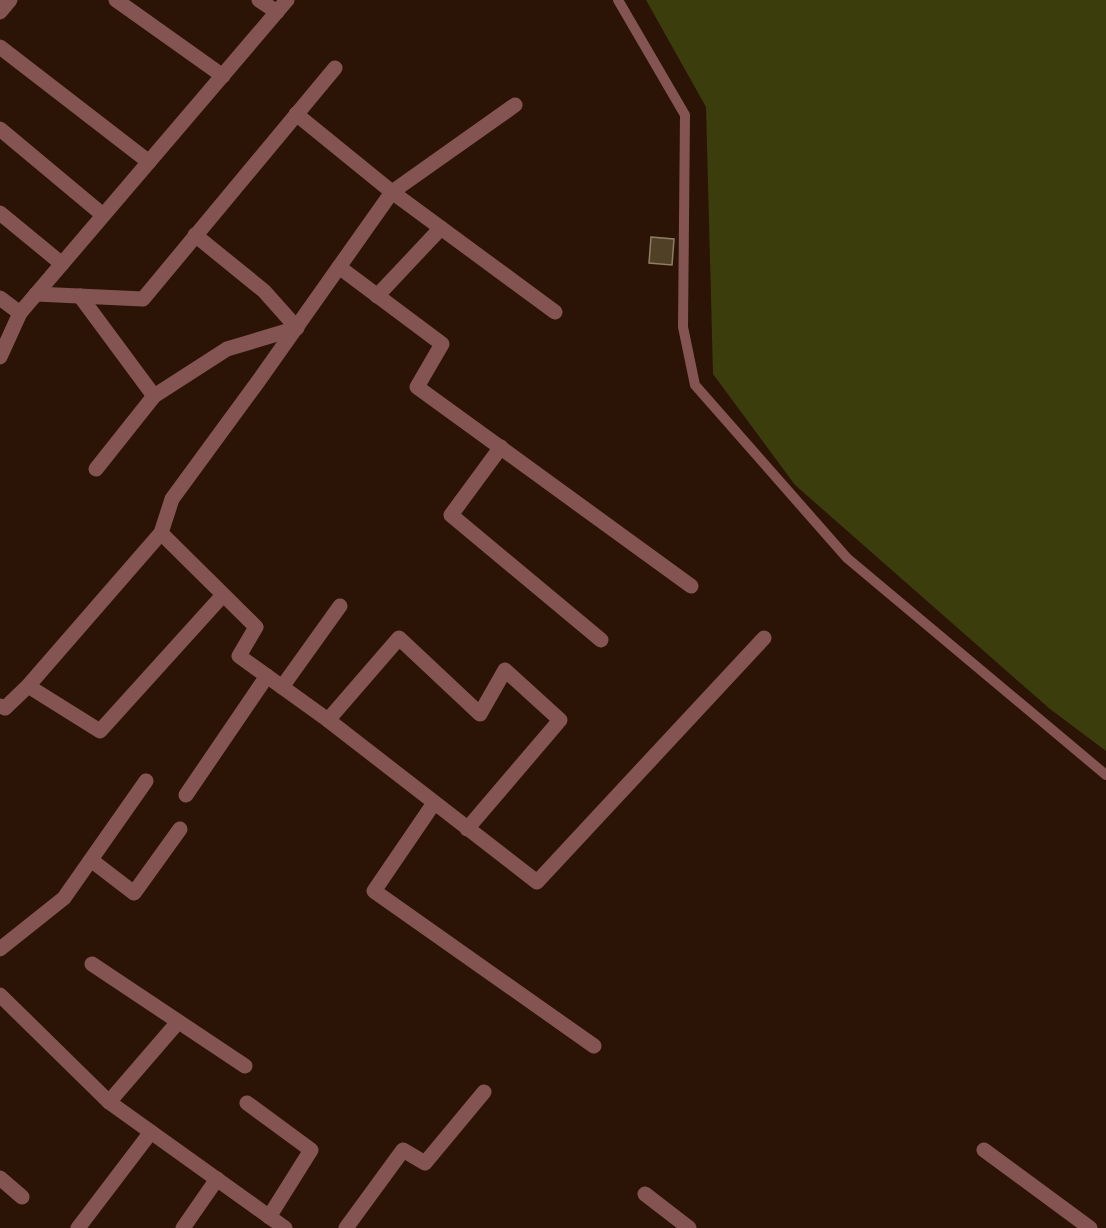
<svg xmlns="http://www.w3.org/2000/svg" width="1106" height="1228" viewBox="0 0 1106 1228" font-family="Figtree,sans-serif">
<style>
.green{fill:#3c3d0d}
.building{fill:#4f4026;stroke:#8f7e62;stroke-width:1.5}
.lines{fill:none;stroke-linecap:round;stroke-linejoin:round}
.lane{stroke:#845453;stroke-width:10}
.street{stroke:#845453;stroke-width:15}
</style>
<rect width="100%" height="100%" fill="#2b1406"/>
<path class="green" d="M 646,0 L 1106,0 L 1106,751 L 1050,709 L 795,485 L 713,374 L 706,107 Z"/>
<path class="building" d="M 651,237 L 674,239 L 672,265 L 649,263 Z"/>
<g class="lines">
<path class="lane" d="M 618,0 L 685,115 L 683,327 L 695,385 L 847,558 L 1106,775"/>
<g class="street">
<path d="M 116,0 L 223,76"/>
<path d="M 259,0 L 277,12"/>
<path d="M 0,12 L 10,0"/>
<path d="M 0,47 L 149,162"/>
<path d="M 296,114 L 392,192 L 555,312"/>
<path d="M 0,129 L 103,215"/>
<path d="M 0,213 L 62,264"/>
<path d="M 339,267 L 442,344 L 417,387 L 691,586"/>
<path d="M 36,294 L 143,299 L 335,68"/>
<path d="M 80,296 L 154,396"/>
<path d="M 377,296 L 441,228"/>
<path d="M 0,298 L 20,313 L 287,0"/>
<path d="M 0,357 L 20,313"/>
<path d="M 501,447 L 451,515 L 601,640"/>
<path d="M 96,469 L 154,396 L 227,349 L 297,328 L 264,291 L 195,235"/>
<path d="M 161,533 L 256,627 L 239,656 L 328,720 L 537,882 L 764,638"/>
<path d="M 28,686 L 100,731 L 223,595"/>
<path d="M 282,687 L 340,606"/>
<path d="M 0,706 L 5,708 L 28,686 L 161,533 L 172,499 L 257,383 L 392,192 L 515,105"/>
<path d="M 328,720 L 399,638 L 480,714 L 505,670 L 560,720 L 467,829"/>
<path d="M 186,795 L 267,676"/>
<path d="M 434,803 L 374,891 L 594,1046"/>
<path d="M 91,860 L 134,893 L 180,829"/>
<path d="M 0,949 L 64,898 L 146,781"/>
<path d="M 92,964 L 245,1066"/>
<path d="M 0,995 L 109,1102 L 285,1228"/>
<path d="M 109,1102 L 178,1022"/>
<path d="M 247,1103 L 311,1150 L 269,1217"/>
<path d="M 984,1150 L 1090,1228"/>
<path d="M 0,1178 L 22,1197"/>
<path d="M 645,1194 L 689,1228"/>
<path d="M 78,1228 L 151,1132"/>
<path d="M 183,1228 L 217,1179"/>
<path d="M 346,1228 L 403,1150 L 425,1163 L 484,1092"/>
</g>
</g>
</svg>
